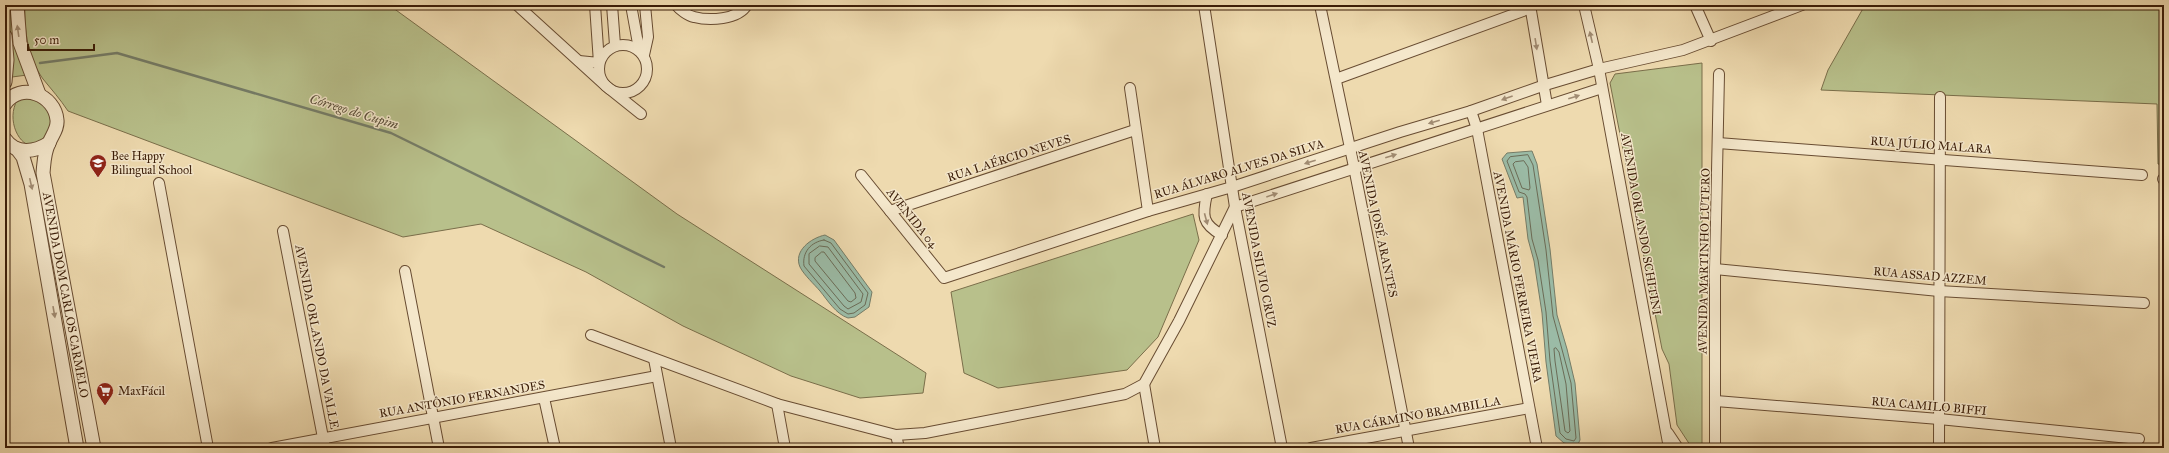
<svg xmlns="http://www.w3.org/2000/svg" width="2169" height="453" viewBox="0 0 2169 453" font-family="'IM FELL Great Primer',serif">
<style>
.green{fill:#b8c08b;stroke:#7a6e4a}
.water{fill:#9bbba6;stroke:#757c67}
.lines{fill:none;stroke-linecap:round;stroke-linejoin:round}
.shore{stroke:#6b6c57;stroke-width:1}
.stream{stroke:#757c67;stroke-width:2.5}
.minor-casing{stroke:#684c32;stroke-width:12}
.tertiary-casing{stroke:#684c32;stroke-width:15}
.minor{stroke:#f4e7cb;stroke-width:10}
.tertiary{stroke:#f4e7cb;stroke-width:13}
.oneway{fill:#a18c73}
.labels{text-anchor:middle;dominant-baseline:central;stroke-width:3;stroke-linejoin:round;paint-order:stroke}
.street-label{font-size:12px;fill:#3b1d08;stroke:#f4e7cb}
.poi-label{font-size:12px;fill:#3b1d08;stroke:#f4e7cb;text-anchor:start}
.water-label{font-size:13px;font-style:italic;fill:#584c37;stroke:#f4e7cb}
</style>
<rect width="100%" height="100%" fill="#eedaaf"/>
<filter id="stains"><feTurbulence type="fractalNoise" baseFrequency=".005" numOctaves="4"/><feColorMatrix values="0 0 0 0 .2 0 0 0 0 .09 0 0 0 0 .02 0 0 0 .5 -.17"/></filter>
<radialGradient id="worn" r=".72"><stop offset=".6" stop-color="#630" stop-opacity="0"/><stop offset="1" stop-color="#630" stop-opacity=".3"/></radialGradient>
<g class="green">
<path d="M 5,5 L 11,5 C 11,34 16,49 27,75 L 12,77 L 13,62 Z"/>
<path d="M 25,5 L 389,5 L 677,214 L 926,373 L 923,393 L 860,398 L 791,376 L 683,326 L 586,272 L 481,224 L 403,237 L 68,111 C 60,99 52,90 43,79 C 28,58 24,31 25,5 Z"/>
<path d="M 1865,5 L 2164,5 L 2164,165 L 2158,164 L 2157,104 L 1821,90 L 1828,70 Z"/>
<path d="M 1702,63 L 1702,448 L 1692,448 L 1677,425 L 1669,364 L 1662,349 L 1610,83 L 1615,74 Z"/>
<path d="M 20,96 L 42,98 L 54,117 C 52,123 50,133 47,138 C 27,164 0,121 20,96 Z"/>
<path d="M 1193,214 L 1199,240 L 1158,337 L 1127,370 L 998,388 L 964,373 L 951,292 Z"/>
</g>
<g class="water">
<path d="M 1532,151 L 1537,164 L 1550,249 L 1557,315 L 1567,349 L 1575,383 L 1580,440 L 1577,446 L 1564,443 L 1556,436 L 1546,362 L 1542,313 L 1534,261 L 1528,239 L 1523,197 L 1517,198 L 1502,159 L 1507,153 Z"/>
<path d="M 825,235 L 834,240 L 872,292 L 869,307 L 855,317 L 848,318 C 836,314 828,301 820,291 C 814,284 804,275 800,267 C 793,251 811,238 825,235 Z"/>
</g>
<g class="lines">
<g class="shore">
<path d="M 1528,155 L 1533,165 L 1546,250 L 1553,316 L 1571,383 L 1576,438 L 1574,441 L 1566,439 L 1560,433 L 1550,361 L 1546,312 L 1538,260 L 1532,239 L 1527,197 L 1525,194 L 1519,192 L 1507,161 L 1510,157 Z"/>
<path d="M 1524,161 L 1528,167 L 1530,188 L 1529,190 L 1522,188 L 1513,164 L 1515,162 Z"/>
<path d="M 824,240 L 831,243 L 868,293 L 865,305 L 854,313 L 848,314 L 840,309 L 804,266 C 802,252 811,242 824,240 Z"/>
<path d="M 820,246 L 828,247 L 863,294 L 861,302 L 848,309 L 844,306 L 809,264 L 809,254 Z"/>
<path d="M 822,252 L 824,252 L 855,293 L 856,298 L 851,302 L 848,301 L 815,261 L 815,258 Z"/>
<path d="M 1556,348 L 1559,352 L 1566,384 L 1570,431 L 1568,433 L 1565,431 L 1555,361 L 1554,349 Z"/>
</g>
<path class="stream" d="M 40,63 L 117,53 L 391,133 L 664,267"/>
<defs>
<g id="minor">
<path d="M 517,5 L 606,86 L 641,114"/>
<path d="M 612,5 L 615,45"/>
<path d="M 631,5 L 639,49"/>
<path d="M 676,5 C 679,9 688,16 694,17 C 709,21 738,20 747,5"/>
<path d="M 1204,5 L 1235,207 L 1282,448"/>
<path d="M 1320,5 L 1354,167 L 1409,448"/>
<path d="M 1530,5 L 1547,105"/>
<path d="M 1584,5 L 1599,69 L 1669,448"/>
<path d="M 1695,5 L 1711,41"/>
<circle cx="623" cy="69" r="24"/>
<path d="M 644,55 L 648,37 L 645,5"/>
<path d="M 579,61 L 599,63 L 595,5"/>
<path d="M 1336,79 L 1531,8"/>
<path d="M 1130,88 L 1148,211"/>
<path d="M 1471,111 L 1477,129 L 1537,448"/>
<path d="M 1718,143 L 2142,175"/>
<path d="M 861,175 L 944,278 L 1148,211 L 1232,187 L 1400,132 L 1471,111 L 1542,86 L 1599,69 L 1683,50 L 1802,5"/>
<path d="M 2163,179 L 2164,179"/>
<path d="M 159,183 L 208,448"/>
<path d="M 1207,194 C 1202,216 1202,224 1222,235"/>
<path d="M 890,211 L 1135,130"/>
<path d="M 283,231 L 325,448"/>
<path d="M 1715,269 L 1939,291 L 2144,303"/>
<path d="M 405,271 L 439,448"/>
<path d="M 591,335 L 777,404 L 896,435 L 925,433 L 1125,394 L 1144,384 L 1179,321 L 1235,207 L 1602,88"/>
<path d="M 654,359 L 671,448"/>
<path d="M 1144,384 L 1155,448"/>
<path d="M 544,398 L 555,448"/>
<path d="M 1716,401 L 1939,419 L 2139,439"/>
<path d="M 777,404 L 785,448"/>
<path d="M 1668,433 L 1678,448"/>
<path d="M 896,435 L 899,448"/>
<path d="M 272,448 L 657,376"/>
<path d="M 1311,448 L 1529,408"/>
<path d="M 1715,448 L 1715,269 L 1719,74"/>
<path d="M 1939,448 L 1940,97"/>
</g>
<g id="tertiary">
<path d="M 17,5 L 20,43 L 39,94"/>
<path d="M 5,36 L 7,60 L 5,82"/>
<path id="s1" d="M 5,104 C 21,81 55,95 57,120 C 58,129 52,135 49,143 C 44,152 44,163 43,173 L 94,448"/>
<path d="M 5,139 C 16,155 35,152 49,143"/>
<path d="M 17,149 L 23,157 L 31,184 L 77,448"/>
</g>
</defs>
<use href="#minor" class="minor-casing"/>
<use href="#tertiary" class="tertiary-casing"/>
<use href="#minor" class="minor"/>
<use href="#tertiary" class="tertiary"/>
</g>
<defs><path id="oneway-solid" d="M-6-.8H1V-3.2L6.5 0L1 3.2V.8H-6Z"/></defs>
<g class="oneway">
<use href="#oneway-solid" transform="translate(18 31) rotate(-98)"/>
<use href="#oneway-solid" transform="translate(1591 37) rotate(-103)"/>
<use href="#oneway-solid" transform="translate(1536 44) rotate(81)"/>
<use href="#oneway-solid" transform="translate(1574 97) rotate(-17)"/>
<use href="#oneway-solid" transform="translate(1507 98) rotate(160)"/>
<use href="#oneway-solid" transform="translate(1434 122) rotate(164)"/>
<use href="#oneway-solid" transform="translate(1391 156) rotate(-17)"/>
<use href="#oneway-solid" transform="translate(1310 162) rotate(162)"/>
<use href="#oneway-solid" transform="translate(31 184) rotate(77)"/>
<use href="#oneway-solid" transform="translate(1272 195) rotate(-19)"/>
<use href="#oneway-solid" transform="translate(1206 219) rotate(75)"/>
<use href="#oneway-solid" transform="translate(54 312) rotate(80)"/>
</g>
<defs>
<symbol id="school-pin" viewBox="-11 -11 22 30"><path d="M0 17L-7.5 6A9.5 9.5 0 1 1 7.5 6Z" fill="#8f2418" stroke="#f4e7cb"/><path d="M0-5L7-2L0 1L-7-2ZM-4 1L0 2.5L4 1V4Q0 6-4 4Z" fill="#fff"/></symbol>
<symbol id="supermarket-pin" viewBox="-11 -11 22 30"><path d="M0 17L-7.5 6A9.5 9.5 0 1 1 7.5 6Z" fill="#8f2418" stroke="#f4e7cb"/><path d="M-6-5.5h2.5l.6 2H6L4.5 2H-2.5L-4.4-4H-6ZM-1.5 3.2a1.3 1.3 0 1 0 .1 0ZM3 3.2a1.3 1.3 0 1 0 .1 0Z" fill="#fff"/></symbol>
</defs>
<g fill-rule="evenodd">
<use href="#school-pin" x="88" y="153" width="20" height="27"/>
<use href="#supermarket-pin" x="95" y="381" width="20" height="27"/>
</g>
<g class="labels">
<g class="street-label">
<text transform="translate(1931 145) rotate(4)">RUA JÚLIO MALARA</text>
<text transform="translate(1009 158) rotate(-18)">RUA LAÉRCIO NEVES</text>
<text transform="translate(1239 169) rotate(-17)">RUA ÁLVARO ALVES DA SILVA</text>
<text transform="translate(912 218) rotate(51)">AVENIDA 04</text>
<text transform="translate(1378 224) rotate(78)">AVENIDA JOSÉ ARANTES</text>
<text transform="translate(1641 224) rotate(80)">AVENIDA ORLANDO SCHITINI</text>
<text transform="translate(1259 260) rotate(79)">AVENIDA SILVIO CRUZ</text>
<text transform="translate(1704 261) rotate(-89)">AVENIDA MARTINHO LUTERO</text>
<text transform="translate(1930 276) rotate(5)">RUA ASSAD AZZEM</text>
<text transform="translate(1518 277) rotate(79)">AVENIDA MÁRIO FERREIRA VIEIRA</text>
<text stroke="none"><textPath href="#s1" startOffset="250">AVENIDA DOM CARLOS CARMELO</textPath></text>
<text transform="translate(317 337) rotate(79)">AVENIDA ORLANDO DA VALLE</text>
<text transform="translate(462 399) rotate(-10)">RUA ANTÔNIO FERNANDES</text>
<text transform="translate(1929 406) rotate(5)">RUA CAMILO BIFFI</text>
<text transform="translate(1418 415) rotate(-10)">RUA CÁRMINO BRAMBILLA</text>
</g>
<g class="poi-label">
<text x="111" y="156">Bee Happy<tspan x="111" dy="14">Bilingual School</tspan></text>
<text x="118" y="391">MaxFácil</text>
</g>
<g class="water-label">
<text transform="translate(354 112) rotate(17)">Córrego do Cupim</text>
</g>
</g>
<rect width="2169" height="453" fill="none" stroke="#eedaaf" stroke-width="20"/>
<rect x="6" y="6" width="2157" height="441" fill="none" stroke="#3b1d08" stroke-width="2"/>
<rect x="10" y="10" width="2149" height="433" fill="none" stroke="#3b1d08"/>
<path d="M28 44v6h66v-6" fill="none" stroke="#3b1d08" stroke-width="2"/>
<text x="34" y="44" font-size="12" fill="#3b1d08" stroke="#f4e7cb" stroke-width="3" paint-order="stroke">50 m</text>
<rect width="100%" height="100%" filter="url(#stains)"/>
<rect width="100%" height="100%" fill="url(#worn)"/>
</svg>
